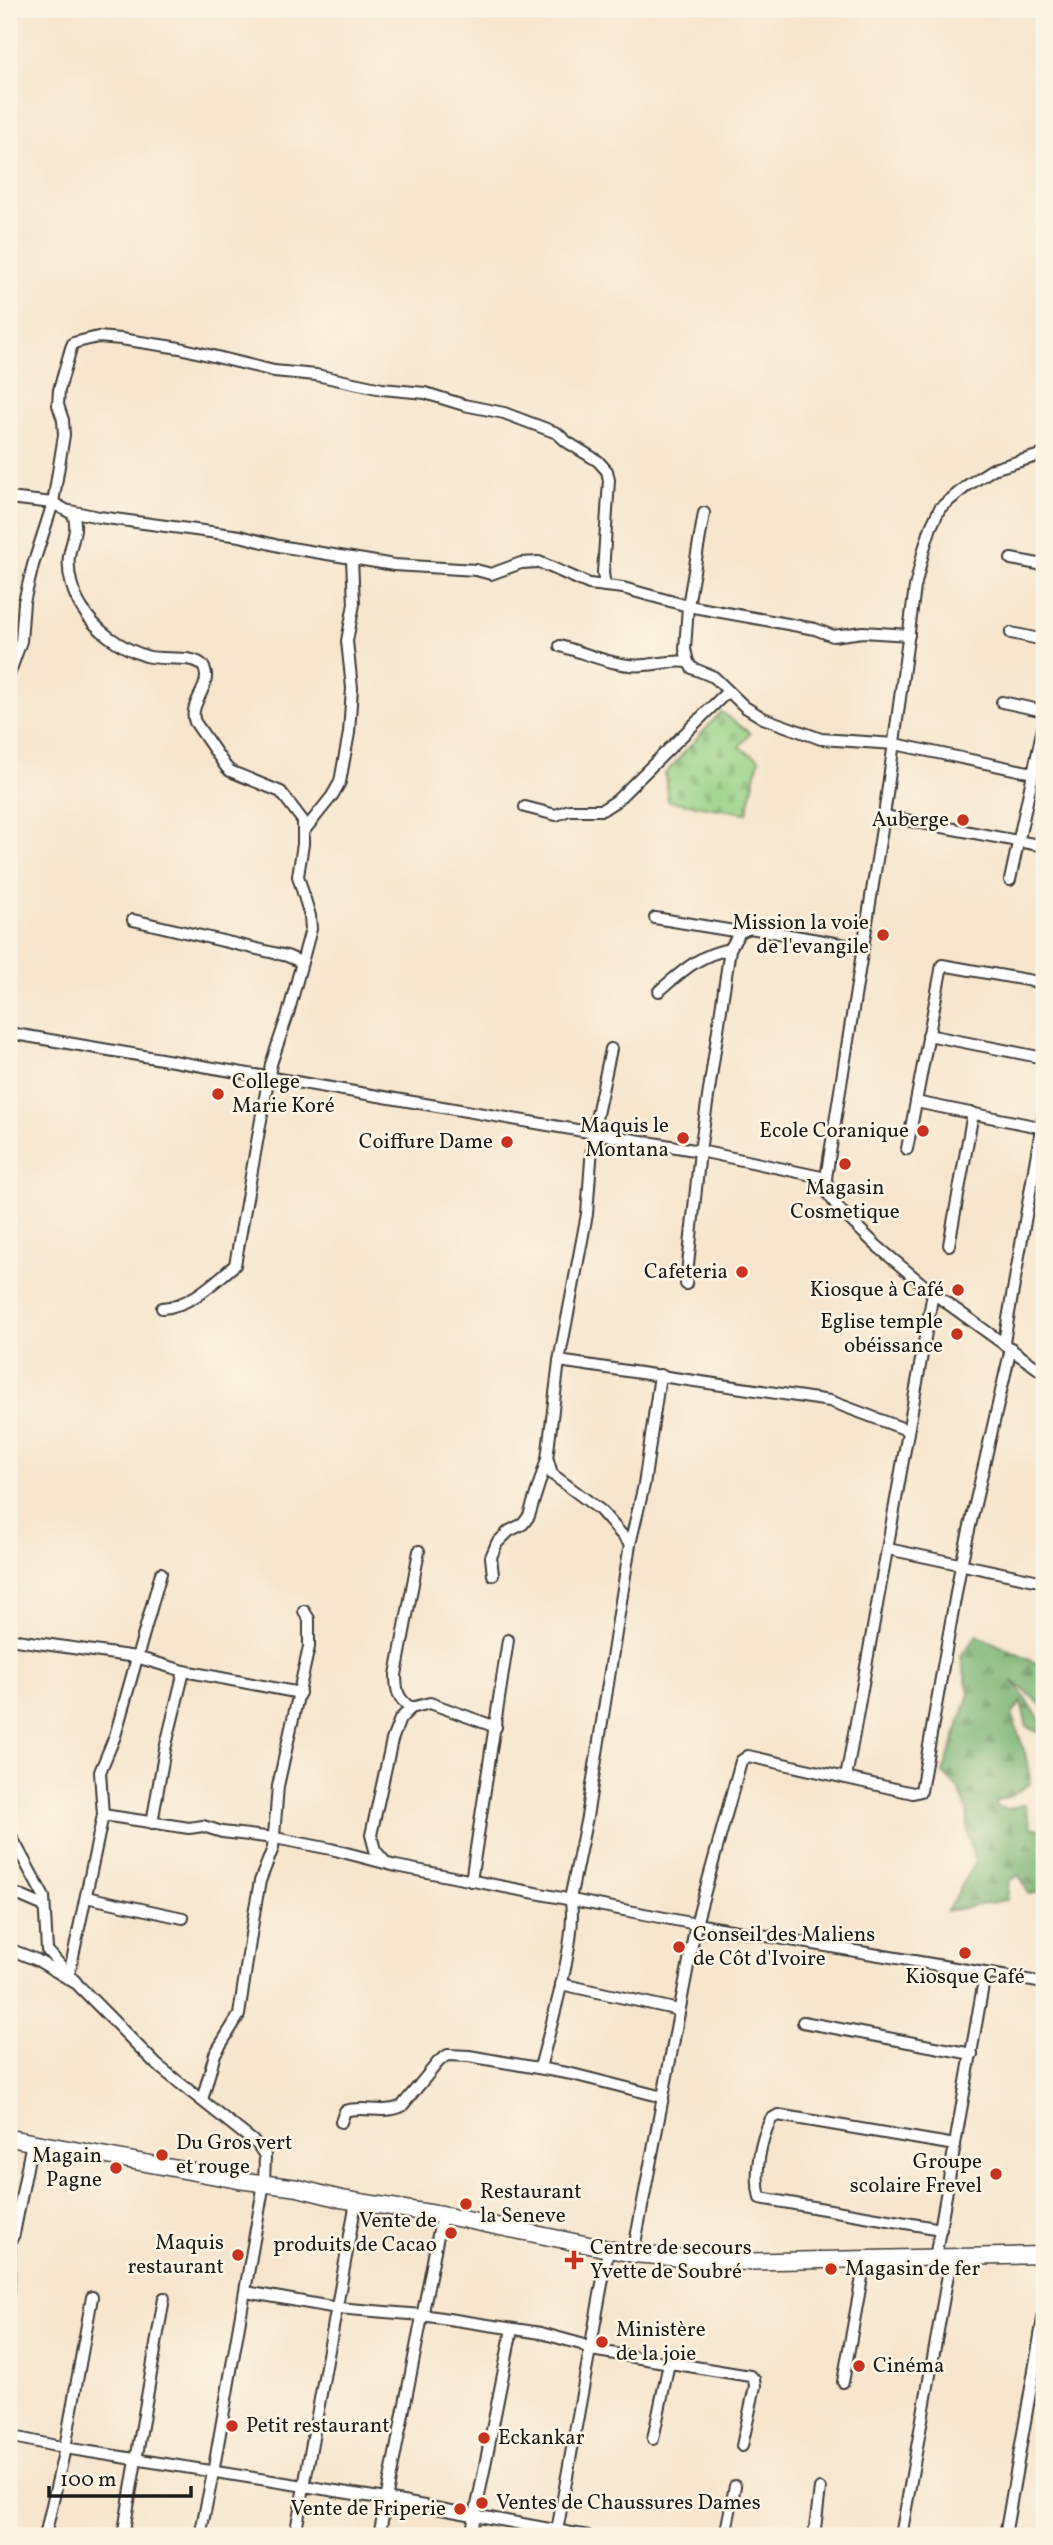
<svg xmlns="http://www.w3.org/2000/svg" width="1053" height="2545" viewBox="0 0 1053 2545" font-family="Vollkorn,serif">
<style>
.forest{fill:url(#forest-firs);stroke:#4b6848;stroke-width:2}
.cemetery{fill:url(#cemetery-stones);stroke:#5a7751;stroke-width:2}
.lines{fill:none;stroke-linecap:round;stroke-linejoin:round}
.minor-casing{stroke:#3d3a37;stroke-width:14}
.secondary-casing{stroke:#3d3a37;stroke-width:19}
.minor{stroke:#fff;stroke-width:10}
.secondary{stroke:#fff;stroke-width:16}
.poi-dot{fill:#c8321e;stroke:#fcf5e5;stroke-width:2.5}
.labels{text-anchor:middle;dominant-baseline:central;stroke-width:5;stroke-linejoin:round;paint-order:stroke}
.poi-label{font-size:21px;fill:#1c1c1c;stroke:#fcf5e5;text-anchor:end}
</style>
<defs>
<pattern id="forest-firs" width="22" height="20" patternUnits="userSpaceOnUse" patternTransform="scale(1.75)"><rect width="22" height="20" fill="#7ab473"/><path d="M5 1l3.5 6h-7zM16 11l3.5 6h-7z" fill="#63925e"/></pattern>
<pattern id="cemetery-stones" width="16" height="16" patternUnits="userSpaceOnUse" patternTransform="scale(1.75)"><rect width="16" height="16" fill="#98d286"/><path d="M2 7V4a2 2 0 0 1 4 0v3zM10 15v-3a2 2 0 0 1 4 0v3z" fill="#82b473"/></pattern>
</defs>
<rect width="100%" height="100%" fill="#fcf5e5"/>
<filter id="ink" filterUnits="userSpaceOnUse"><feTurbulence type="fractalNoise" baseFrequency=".0143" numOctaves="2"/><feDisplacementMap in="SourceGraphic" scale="14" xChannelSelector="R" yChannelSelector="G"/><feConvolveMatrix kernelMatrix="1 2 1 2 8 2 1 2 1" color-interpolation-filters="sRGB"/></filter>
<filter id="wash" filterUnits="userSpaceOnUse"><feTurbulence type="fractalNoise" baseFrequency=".00686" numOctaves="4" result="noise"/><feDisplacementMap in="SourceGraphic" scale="28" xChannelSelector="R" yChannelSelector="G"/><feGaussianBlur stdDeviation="1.57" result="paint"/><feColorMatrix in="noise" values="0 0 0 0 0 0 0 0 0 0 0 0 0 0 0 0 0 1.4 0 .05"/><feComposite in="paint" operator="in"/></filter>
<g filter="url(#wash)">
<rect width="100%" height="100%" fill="#f7e5cd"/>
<path class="forest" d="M 977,1635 L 1044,1667 L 1044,1707 L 1012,1680 L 1042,1722 L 1044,1735 L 1027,1727 L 1021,1702 L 1012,1715 L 1025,1753 L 1031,1783 L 1013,1795 L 996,1801 L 997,1807 L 1009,1809 L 1025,1804 L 1031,1827 L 1044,1830 L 1044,1892 L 1029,1894 L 1019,1875 L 1009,1881 L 1007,1900 L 947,1911 L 975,1863 L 968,1837 L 967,1811 L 959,1789 L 943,1773 L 969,1694 L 961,1656 Z"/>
<path class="cemetery" d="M 721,712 L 750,733 L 739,747 L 759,759 L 747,813 L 668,801 L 665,774 Z"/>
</g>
<g filter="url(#ink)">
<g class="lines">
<defs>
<g id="minor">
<path d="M 1044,454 L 993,469 L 968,485 L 940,508 L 931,527 L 924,549 L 915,587 L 884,816 L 826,1178 L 829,1195 L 840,1210 L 877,1246 L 933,1293 L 1044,1373"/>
<path d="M 9,498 L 53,503 L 73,514 C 79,529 71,542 69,556 C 67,574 73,594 82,608 C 96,631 121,648 146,656 C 160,661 195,654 203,666 C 215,685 187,703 195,722 L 226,767 L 230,771 L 281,792 L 303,821 L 303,844 L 298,876 L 310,916 L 311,929 L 288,1014 L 271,1064 L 235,1265 C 213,1283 191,1306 162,1308"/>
<path d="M 70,511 L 99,517 L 240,536 L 279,546 L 394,565 L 476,570 L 491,574 L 521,563 L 539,562 L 589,584 L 623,588 L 688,606 L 685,649 L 688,662 L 692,668 L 714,677 L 745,707 L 763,718 L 821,739 L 895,744 L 1033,773"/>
<path d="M 704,513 L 688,606 L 815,629 L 833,636 L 863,632 L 909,635"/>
<path d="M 1011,559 L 1044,565"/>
<path d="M 1011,633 L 1044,640"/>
<path d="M 560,646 C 586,653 617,668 645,665 C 660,664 672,660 688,662"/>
<path d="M 9,675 L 21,641 L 24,602 L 33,565 L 53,503 L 64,435 L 63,420 L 58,405 L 59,390 L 71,348 L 73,343 L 98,337 L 121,339 L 180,348 L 274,371 L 316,375 L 382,389 L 425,393 L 464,405 L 504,413 L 557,433 L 567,442 L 598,461 L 607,471 L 609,480 L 603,573 L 605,586"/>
<path d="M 1002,702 L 1044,711"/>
<path d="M 525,807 L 556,815 L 569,810 L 602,810 L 616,801 L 728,691"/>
<path d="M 884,816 L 1044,846"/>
<path d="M 304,831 L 332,796 L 340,782 L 349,733 L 352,688 L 347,641 L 354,604 L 352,559"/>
<path d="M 1010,880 L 1044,723"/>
<path d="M 655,918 L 740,932"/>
<path d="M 133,920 L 287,956 L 301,962"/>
<path d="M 659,991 C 683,971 698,955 730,949"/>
<path d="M 9,1033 L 700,1151 L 826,1178"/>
<path d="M 928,1035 L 1044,1058"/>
<path d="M 916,1102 L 1044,1128"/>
<path d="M 907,1149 L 942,965 L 1044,983"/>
<path d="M 949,1245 L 973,1113"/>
<path d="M 686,1284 L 700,1151 L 730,949 L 740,932 L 750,928 L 863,948"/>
<path d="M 1004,1342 L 1044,1112"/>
<path d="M 559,1361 L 830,1401 L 907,1430"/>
<path d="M 548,1460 L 552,1474 L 600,1510 L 630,1544"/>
<path d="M 888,1549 L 1044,1582"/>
<path d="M 493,1575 L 491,1557 L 497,1543 L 509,1531 L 523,1524 L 529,1516 L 547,1459 L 559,1361 L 587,1214 L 593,1133 L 611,1049"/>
<path d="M 9,1639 L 136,1657 L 184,1671 L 300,1693"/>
<path d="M 411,1708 C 398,1699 396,1691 396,1675 L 419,1551"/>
<path d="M 846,1778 L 933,1293"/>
<path d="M 103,1815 L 189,1828 L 203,1826 L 222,1832 L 275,1838 L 331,1849 L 396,1866 L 696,1924 L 1044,1983"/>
<path d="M 152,1823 L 165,1749 L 184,1671"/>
<path d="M 9,1832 L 44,1897 L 47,1950 L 69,1975"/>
<path d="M 386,1863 L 375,1850 L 371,1835 L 392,1740 L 400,1719 L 411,1708 L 430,1703 L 496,1727"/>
<path d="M 471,1881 L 508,1640"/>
<path d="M 9,1891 L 44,1906"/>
<path d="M 86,1897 L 183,1918"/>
<path d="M 9,1949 L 37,1960 L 77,1984 L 157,2065 L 258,2145 L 265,2156 L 264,2183 L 213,2473 L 200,2536"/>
<path d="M 76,1982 L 69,1975 L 103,1815 L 100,1772 L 115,1736 L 161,1573"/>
<path d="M 561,1984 L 679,2010"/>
<path d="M 803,2022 L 972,2054"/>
<path d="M 540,2068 C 549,2031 580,1931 570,1899 L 587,1817 L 630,1544 L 644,1485 L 660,1375"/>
<path d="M 202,2100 L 215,2054 L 239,2015 L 255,1908 L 260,1881 L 273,1848 L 278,1786 L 309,1647 L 309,1619 L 304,1611"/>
<path d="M 341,2122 L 345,2111 C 364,2105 384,2115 402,2106 L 439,2061 L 448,2055 L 469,2056 L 572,2074 L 663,2097"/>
<path d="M 941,2229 L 760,2198 C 754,2174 760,2141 771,2119 L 778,2115 L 955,2145"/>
<path d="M 9,2243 L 14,2234 L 32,2142"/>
<path d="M 633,2254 L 696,1924 L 741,1761 L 748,1756 L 913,1793 L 921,1791 L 961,1565 L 1011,1348"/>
<path d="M 935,2258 L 985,1974"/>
<path d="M 9,2292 L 10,2243"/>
<path d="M 246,2292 L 337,2308 L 422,2315 L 541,2333 L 581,2344 L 591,2350 L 750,2376 L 754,2379 L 755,2386 L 742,2446"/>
<path d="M 843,2382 L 865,2261"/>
<path d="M 9,2436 L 65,2448 L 386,2499 L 588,2536"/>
<path d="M 653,2439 L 669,2363"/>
<path d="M 557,2531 L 608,2251"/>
<path d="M 45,2536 L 65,2448 L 92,2297"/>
<path d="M 123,2536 L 164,2298"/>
<path d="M 295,2536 L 356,2202"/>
<path d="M 379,2536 L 442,2215"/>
<path d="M 471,2536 L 512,2329"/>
<path d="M 725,2536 L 735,2486"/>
<path d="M 814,2536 L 820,2489"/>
<path d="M 901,2536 L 951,2258"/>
<path d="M 1005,2536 L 1044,2313"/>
</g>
<path id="secondary" d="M 9,2138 L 238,2180 L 298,2188 L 341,2199 L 442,2215 L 633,2254 L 732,2262 L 1044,2255"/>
</defs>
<use href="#minor" class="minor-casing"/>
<use href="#secondary" class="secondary-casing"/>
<use href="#minor" class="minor"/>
<use href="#secondary" class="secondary"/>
</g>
</g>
<g class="poi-dot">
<circle cx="963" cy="820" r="7"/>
<circle cx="883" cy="935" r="7"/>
<circle cx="218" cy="1094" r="7"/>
<circle cx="923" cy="1131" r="7"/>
<circle cx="683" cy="1138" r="7"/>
<circle cx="507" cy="1142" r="7"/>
<circle cx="845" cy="1164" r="7"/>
<circle cx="742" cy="1272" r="7"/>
<circle cx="958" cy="1290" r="7"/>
<circle cx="957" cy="1334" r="7"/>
<circle cx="679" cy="1947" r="7"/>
<circle cx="965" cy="1953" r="7"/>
<circle cx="162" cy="2155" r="7"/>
<circle cx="116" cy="2168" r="7"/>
<circle cx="996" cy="2174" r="7"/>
<circle cx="466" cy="2204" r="7"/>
<circle cx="451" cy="2233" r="7"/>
<circle cx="238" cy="2255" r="7"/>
<path d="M570.5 2249.5h7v7h7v7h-7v7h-7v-7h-7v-7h7z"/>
<circle cx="831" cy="2269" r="7"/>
<circle cx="602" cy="2342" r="7"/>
<circle cx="859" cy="2366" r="7"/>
<circle cx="232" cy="2426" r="7"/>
<circle cx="484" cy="2438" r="7"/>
<circle cx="482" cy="2503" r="7"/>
<circle cx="460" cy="2509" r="7"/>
</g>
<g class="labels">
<g class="poi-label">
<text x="949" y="820">Auberge</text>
<text x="869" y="923">Mission la voie<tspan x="869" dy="24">de l'evangile</tspan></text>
<text x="232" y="1082" text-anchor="start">College<tspan x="232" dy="24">Marie Koré</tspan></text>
<text x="669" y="1126">Maquis le<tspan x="669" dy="24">Montana</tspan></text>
<text x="909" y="1131">Ecole Coranique</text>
<text x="493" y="1142">Coiffure Dame</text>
<text x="845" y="1188" text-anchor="middle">Magasin<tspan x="845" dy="24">Cosmetique</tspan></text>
<text x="728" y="1272">Cafeteria</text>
<text x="944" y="1290">Kiosque à Café</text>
<text x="943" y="1322">Eglise temple<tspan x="943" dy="24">obéissance</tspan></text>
<text x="693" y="1935" text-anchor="start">Conseil des Maliens<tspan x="693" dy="24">de Côt d'Ivoire</tspan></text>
<text x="965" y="1977" text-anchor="middle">Kiosque Café</text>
<text x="176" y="2143" text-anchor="start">Du Gros vert<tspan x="176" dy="24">et rouge</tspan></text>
<text x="102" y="2156">Magain<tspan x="102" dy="24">Pagne</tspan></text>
<text x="982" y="2162">Groupe<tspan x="982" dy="24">scolaire Frevel</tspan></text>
<text x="480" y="2192" text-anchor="start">Restaurant<tspan x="480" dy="24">la Seneve</tspan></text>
<text x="437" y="2221">Vente de<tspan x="437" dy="24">produits de Cacao</tspan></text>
<text x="224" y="2243">Maquis<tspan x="224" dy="24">restaurant</tspan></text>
<text x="590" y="2248" text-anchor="start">Centre de secours<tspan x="590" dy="24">Yvette de Soubré</tspan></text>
<text x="845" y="2269" text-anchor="start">Magasin de fer</text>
<text x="616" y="2330" text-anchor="start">Ministère<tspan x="616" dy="24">de la joie</tspan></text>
<text x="873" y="2366" text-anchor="start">Cinéma</text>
<text x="246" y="2426" text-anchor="start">Petit restaurant</text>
<text x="498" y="2438" text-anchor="start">Eckankar</text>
<text x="496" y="2503" text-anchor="start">Ventes de Chaussures Dames</text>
<text x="446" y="2509">Vente de Friperie</text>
</g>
</g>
<rect width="1053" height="2545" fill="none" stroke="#fcf5e5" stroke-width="35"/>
<path d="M49 2486v10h142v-10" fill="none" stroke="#1c1c1c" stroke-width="3.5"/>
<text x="60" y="2486" font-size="21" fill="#1c1c1c" stroke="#fcf5e5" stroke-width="5" paint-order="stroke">100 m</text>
</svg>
